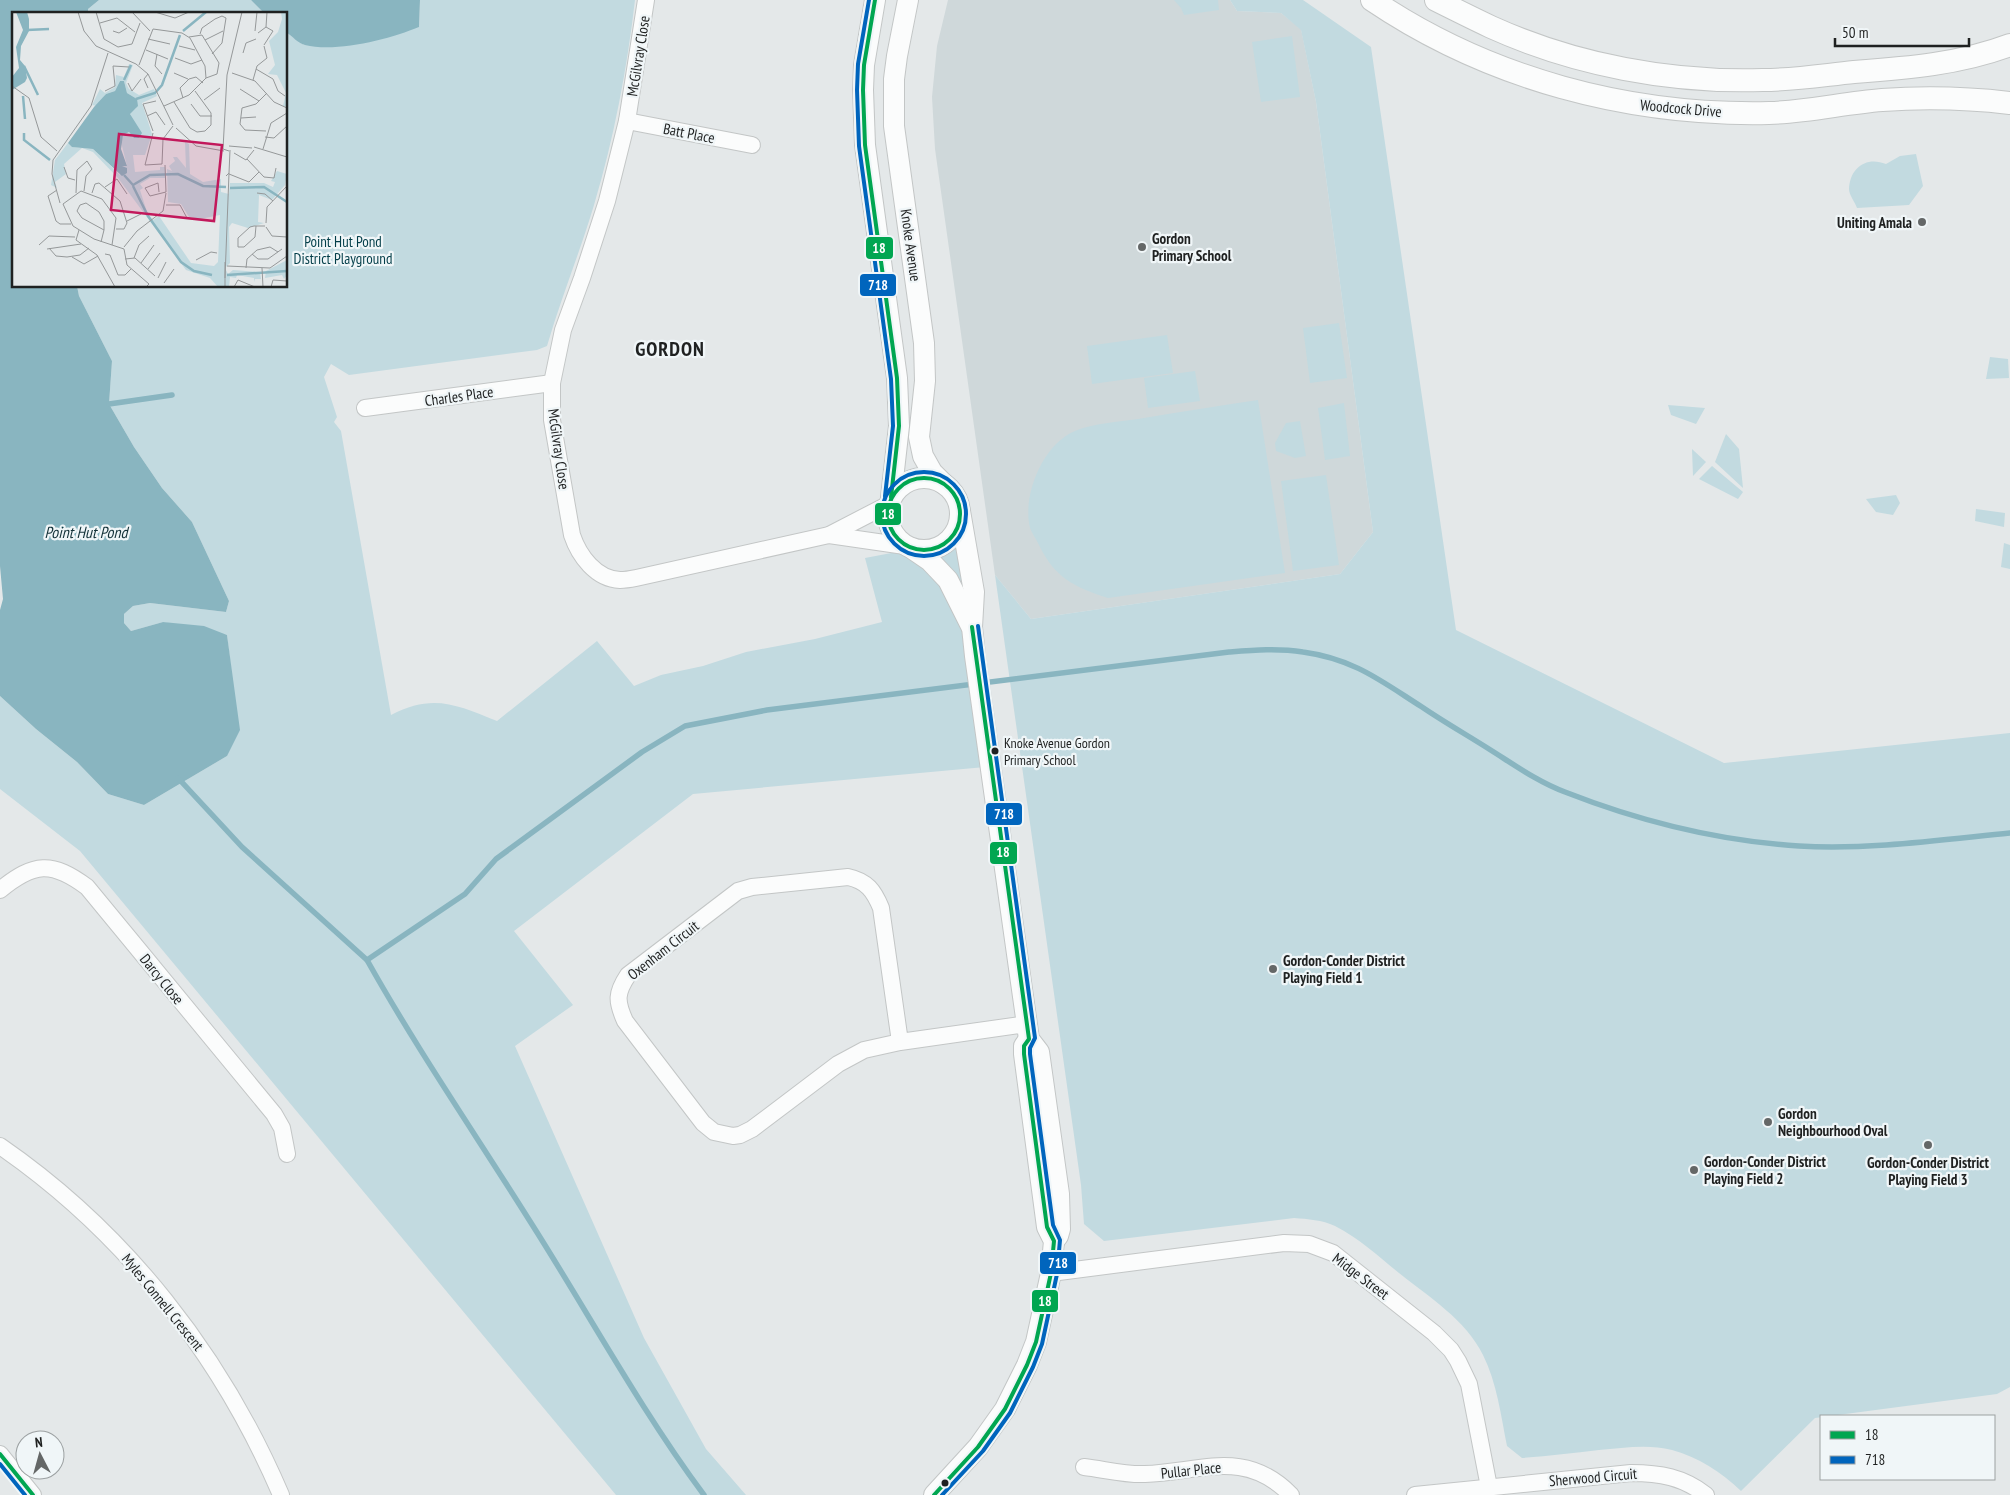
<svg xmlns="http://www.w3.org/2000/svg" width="2010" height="1495" viewBox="0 0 2010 1495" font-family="'PT Sans Narrow',sans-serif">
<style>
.built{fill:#cfd8da}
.green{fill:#c2dae0}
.water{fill:#89b5c0}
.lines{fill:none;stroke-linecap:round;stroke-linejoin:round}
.stream{stroke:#89b5c0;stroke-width:5.5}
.minor-casing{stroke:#c3c6c6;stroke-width:18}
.tertiary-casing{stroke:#c3c6c6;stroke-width:22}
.secondary-casing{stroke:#c3c6c6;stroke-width:24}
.minor{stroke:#fbfcfc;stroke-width:16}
.tertiary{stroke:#fbfcfc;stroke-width:20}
.secondary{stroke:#fbfcfc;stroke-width:22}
.bus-1-casing{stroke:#f0f6f8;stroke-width:8}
.bus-2-casing{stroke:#f0f6f8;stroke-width:8}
.bus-1{stroke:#00a651;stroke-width:4}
.bus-2{stroke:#0065bd;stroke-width:4}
.poi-dot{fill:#646767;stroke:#f0f6f8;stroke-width:2}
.bus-dot{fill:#1f2121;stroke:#f0f6f8;stroke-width:2}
.labels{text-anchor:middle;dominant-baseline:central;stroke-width:4.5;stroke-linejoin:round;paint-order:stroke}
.bus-label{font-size:14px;fill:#1f2121;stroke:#f0f6f8;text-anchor:start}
.street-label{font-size:15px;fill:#1f2121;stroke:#f0f6f8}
.poi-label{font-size:15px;font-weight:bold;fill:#1f2121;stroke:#f0f6f8;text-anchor:start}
.park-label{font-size:15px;fill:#033e49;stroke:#f0f6f8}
.water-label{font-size:16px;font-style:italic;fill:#123138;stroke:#f0f6f8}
.district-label{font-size:20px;font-weight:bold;letter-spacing:1px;fill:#1f2121;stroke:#f0f6f8}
.inset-river{fill:none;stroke:#89b5c0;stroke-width:2.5}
.inset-road{fill:none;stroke:#959899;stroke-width:1}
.view{fill:#c2185b;fill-opacity:0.15;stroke:#c2185b;stroke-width:2.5}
.inset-edge{fill:none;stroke:#1f2121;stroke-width:2.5}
.line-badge{stroke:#f0f6f8;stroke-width:2}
.badge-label{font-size:14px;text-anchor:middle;font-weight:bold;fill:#fff}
</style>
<rect width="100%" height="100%" fill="#e4e8e9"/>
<path class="built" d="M 948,0 L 1230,0 L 1237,11 L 1281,13 L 1301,29 L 1316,102 L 1373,532 L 1340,574 L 1031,619 L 995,575 L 935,149 L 932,97 L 937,46 Z"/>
<g class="green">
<path d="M 99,0 L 251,0 L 265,14 L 88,14 L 88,9 Z"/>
<path d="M 420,0 L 635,0 C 627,69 614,138 594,205 C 580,252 561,298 547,346 L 537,350 L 349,375 L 331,364 L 324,377 L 337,417 L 334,422 L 341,431 L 391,715 C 433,693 457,705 497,721 L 597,641 L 634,686 L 661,675 L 703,666 L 746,652 L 815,639 L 882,622 L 865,558 L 965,539 L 996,766 L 693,794 L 514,931 L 573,1005 L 515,1046 L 644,1338 L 706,1449 L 746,1495 L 616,1495 L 80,851 L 0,789 L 0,696 L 36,729 L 77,762 L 108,794 L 144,805 L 227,756 L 231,668 L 227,635 L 163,622 L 131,631 L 124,623 L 124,614 L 133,606 L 150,603 L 226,612 L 229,601 L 192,522 L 162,488 L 134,447 L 109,404 L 112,361 L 79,296 L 77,286 L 286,286 L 286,32 L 304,45 L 419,27 Z"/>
<path d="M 1174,0 L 1218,0 L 1219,10 L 1184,15 L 1181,8 Z"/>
<path d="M 1230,0 L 1303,0 L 1371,47 L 1456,630 L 1724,763 L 2010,733 L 2010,1387 L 1997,1394 L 1815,1418 L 1741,1491 C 1721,1472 1698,1457 1672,1450 C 1648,1444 1623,1448 1599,1450 C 1573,1453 1548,1456 1522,1458 L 1507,1446 C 1501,1416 1497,1383 1483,1355 C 1466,1320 1429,1297 1399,1273 C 1379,1257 1359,1238 1335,1226 C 1322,1220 1308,1219 1294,1218 L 1104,1241 L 1084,1224 L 1081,1185 L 995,575 L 1031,619 L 1340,574 L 1373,532 L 1316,102 L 1301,30 L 1281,13 L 1237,11 Z"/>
<path d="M 1292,36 L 1300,97 L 1261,102 L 1252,42 Z"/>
<path d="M 1916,154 L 1923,186 L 1909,205 L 1857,208 C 1855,202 1849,195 1849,189 C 1850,167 1867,156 1886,164 L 1900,156 Z"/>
<path d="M 1339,323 L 1347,378 L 1310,383 L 1303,328 Z"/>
<path d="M 1167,335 L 1173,373 L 1092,384 L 1087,346 Z"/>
<path d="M 1990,357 L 2008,359 L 2009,378 L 1986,379 Z"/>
<path d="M 1195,371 L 1200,401 L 1148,408 L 1144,378 Z"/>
<path d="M 1258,400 L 1285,573 L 1108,598 C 1074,587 1055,578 1039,545 C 1036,539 1032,533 1030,528 C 1022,495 1043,444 1075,431 C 1094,423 1118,422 1138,419 C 1178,412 1218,406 1258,400 Z"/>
<path d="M 1344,403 L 1350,456 L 1325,460 L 1318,408 Z"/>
<path d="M 1668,405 L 1705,408 L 1696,424 L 1671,415 Z"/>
<path d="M 1300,421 L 1306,456 L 1295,458 L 1276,451 L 1275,443 L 1286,423 Z"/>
<path d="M 1726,434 L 1739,449 L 1743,488 L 1715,462 Z"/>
<path d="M 1692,449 L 1706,462 L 1693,476 Z"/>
<path d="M 1712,466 L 1743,492 L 1738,499 L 1699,479 Z"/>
<path d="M 1326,475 L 1339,565 L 1293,571 L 1281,481 Z"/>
<path d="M 1896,495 L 1900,503 L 1893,515 L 1876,512 L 1866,499 Z"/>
<path d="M 1976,509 L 2005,513 L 2004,527 L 1975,521 Z"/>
<path d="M 2004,543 L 2010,545 L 2010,569 L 2001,567 Z"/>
</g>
<g class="water">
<path d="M 0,0 L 99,0 L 88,9 L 88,14 L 14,14 L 14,286 L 77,286 L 79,296 L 112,361 L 109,404 L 134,447 L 162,488 L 192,522 L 229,601 L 226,612 L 150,603 L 133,606 L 124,614 L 124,623 L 131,631 L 163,622 L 204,626 L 227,635 L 240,730 L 227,756 L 144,805 L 108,794 L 77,762 L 36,729 L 0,696 L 0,610 L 3,599 L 0,566 Z"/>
<path d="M 251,0 L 420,0 L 419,27 C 390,39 336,53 305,45 C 299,44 292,36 286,32 L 286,14 L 265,14 Z"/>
</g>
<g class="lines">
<g class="stream">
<path d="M 109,404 L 172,395"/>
<path d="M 178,778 L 242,847 L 367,960 L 465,894 L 496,859 L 642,752 L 685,726 L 767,710 L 1229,652 C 1254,650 1278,648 1303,652 C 1354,659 1381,681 1422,707 C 1444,722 1467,735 1489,749 C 1513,764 1538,782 1565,792 C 1639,821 1719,841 1799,846 C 1869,850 1940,840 2010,833"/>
<path d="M 367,960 C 418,1051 478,1138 533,1226 C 590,1316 641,1410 704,1495"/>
</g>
<defs>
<g id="minor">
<path d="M 646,0 L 627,121 L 607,201 L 582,278 L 563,330 L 552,383 L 552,420 L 572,535 C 579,556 596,579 620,580 C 625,580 631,579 636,578 L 829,535 L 889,504"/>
<path d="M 627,121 L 752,145"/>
<path d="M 365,408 L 552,383"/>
<path d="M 829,535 L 905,546"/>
<path d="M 0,890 C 34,862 52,861 87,887 L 274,1114 L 282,1128 L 287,1154"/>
<path d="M 900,1042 L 881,908 C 874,891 867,881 848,877 L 752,887 L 738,891 L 628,975 C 616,993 616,1001 625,1021 L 703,1123 L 714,1132 L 733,1136 L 740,1135 L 752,1129 L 838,1064 L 864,1050 L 900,1042 L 1027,1024"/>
<path d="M 0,1146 C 126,1233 221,1355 281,1495"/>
<path d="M 1051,1273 L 1284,1243 L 1309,1244 L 1333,1253 L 1434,1333 L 1451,1350 L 1458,1361 L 1469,1384 L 1489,1487"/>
<path d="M 0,1454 L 33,1495"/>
<path d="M 1084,1467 C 1103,1469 1125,1475 1145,1474 C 1201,1472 1245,1448 1291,1495"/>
<path d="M 1415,1495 L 1631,1473 C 1660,1473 1683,1477 1706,1495"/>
</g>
<g id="tertiary">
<path d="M 875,0 L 864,65 L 863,90 L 865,145 L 897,378 L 899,426 L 891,497"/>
<path d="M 908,0 L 897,56 L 894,79 L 894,126 L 924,343 L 925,381 L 919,437 L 923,456 L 932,472 L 944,484"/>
<circle cx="924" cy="514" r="36"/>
<path d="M 960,511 L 974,592 L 972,627 L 975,656 L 1029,1039 L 1039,1052 L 1059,1194 L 1060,1229 L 1058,1236 L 1054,1241"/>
<path d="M 911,548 L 930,561 L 948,580 L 971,626"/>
<path d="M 934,1495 L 978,1447 L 1005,1409 L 1027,1365 L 1036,1342 L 1051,1273 L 1054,1241 L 1047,1227 L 1024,1054 L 1024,1046 L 1029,1039"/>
</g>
<g id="secondary">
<path d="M 1372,0 C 1489,79 1629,116 1769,113 C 1807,112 1844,103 1882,100 C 1925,97 1967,98 2010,103"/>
<path d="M 1436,0 C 1454,9 1472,18 1491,27 C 1575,65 1671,83 1763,80 C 1794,80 1824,75 1854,72 C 1907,68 1960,64 2010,45"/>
</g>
</defs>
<use href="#minor" class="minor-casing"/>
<use href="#tertiary" class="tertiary-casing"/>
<use href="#secondary" class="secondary-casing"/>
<use href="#minor" class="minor"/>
<use href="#tertiary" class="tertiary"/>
<use href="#secondary" class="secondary"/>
<defs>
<g id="bus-1">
<path d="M 875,0 L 864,65 L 863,90 L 865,145 L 897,378 L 899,426 L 891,497"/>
<circle cx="924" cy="514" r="36"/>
<path d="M 0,1454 L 33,1495"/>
<path d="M 934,1495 L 978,1447 L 1005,1409 L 1027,1365 L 1036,1342 L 1051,1273 L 1054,1241 L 1047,1227 L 1024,1054 L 1024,1046 L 1029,1039 L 972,627"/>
</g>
<g id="bus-2">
<path d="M 869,0 L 858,64 L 857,90 L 859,146 L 891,379 L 893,426 L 885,496"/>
<circle cx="924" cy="514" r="42"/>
<path d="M 0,1464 L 25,1495"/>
<path d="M 942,1495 L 983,1451 L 1010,1413 L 1033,1367 L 1042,1344 L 1057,1274 L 1060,1240 L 1053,1225 L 1030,1054 L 1030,1048 L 1035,1038 L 978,626"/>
</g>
</defs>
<use href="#bus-1" class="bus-1-casing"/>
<use href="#bus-2" class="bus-2-casing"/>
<use href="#bus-1" class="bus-1"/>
<use href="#bus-2" class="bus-2"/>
</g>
<g class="poi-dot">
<circle cx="1922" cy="222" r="5"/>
<circle cx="1142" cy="247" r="5"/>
<circle cx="1273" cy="969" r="5"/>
<circle cx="1768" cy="1122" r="5"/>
<circle cx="1928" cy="1145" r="5"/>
<circle cx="1694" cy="1170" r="5"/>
</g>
<g class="bus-dot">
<circle cx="995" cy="751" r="4.5"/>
<circle cx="945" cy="1483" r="4.5"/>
</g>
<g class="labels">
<g class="bus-label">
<text x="1004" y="743">Knoke Avenue Gordon<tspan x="1004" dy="17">Primary School</tspan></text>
</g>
<g class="street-label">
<text transform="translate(638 56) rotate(-81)">McGilvray Close</text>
<text transform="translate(1681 108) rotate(5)">Woodcock Drive</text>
<text transform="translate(689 133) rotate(11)">Batt Place</text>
<text transform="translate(911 245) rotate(82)">Knoke Avenue</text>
<text transform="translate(459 396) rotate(-8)">Charles Place</text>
<text transform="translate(559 449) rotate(82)">McGilvray Close</text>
<text transform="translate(663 950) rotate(-38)">Oxenham Circuit</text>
<text transform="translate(162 979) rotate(51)">Darcy Close</text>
<text transform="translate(1361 1276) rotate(37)">Midge Street</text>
<text transform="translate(163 1302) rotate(51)">Myles Connell Crescent</text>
<text transform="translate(1191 1470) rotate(-6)">Pullar Place</text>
<text transform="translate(1593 1477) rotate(-5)">Sherwood Circuit</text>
</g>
<g class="poi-label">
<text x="1912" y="222" text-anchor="end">Uniting Amala</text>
<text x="1152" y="238">Gordon<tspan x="1152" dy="17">Primary School</tspan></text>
<text x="1283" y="960">Gordon-Conder District<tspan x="1283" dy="17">Playing Field 1</tspan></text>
<text x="1778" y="1113">Gordon<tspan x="1778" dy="17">Neighbourhood Oval</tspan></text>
<text x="1704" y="1161">Gordon-Conder District<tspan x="1704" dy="17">Playing Field 2</tspan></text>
<text x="1928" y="1162" text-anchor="middle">Gordon-Conder District<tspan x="1928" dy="17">Playing Field 3</tspan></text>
</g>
<g class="park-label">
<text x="343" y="241">Point Hut Pond<tspan x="343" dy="17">District Playground</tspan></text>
</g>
<g class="water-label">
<text x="86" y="532">Point Hut Pond</text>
</g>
<g class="district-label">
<text x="670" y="349">GORDON</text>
</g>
</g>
<g transform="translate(12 12)">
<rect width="275" height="275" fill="#e4e8e9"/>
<path d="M 269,0 L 275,0 L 275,95 L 271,94 L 274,81 L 265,63 L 256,62 L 263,53 L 257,29 L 266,20 L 270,7 ZM 117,52 L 121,53 L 114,71 L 117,77 L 127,83 L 142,77 L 145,84 L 130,91 L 140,122 L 133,143 L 121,143 L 123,160 L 148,158 L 148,155 L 153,155 L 154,166 L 138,166 L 128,172 L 131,176 L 128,178 L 135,200 L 141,208 L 147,204 L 179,251 L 202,254 L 206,250 L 208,203 L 188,207 L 177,205 L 169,192 L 156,190 L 155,157 L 160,159 L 157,154 L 163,149 L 161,145 L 165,145 L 174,156 L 173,130 L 167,127 L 177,132 L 178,162 L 191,170 L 209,167 L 209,180 L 217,182 L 218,171 L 252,171 L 261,175 L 263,170 L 259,169 L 265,159 L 275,162 L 273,173 L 260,188 L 247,183 L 246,210 L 252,211 L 236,216 L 220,211 L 217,215 L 218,251 L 213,256 L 216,262 L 221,258 L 248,260 L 249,267 L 243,267 L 242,270 L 242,266 L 225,263 L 224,266 L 218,265 L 217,275 L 206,275 L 198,266 L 174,258 L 106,166 L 81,140 L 70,136 L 52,152 L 54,162 L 43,170 L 45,176 L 39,173 L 43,148 L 56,131 L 61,135 L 81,137 L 108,163 L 110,154 L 115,154 L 109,130 L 111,123 L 117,120 L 122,126 L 118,101 L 124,96 L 125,87 L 115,81 L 112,69 L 108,69 L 103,79 L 94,82 L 85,94 L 80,93 L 88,77 L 93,81 L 103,75 L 104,63 L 112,65 ZM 275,248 L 275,263 L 272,267 L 270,263 L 253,266 L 254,259 Z" fill="#c2dae0"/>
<path d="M 4,0 L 15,0 L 17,7 L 17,19 L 9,34 L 8,48 L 13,54 L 15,66 L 13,70 L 0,78 L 0,65 L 7,56 L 4,35 L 11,18 ZM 108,69 L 112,69 L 115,81 L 125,87 L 126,94 L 118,102 L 130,121 L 127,126 L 122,126 L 117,120 L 111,123 L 109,137 L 115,154 L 110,154 L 115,156 L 115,161 L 110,164 L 81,137 L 60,135 L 56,131 L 82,95 L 94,82 L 103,79 Z" fill="#89b5c0"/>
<path class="inset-river" d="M 15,18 L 37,17M 171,19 L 194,0M 12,54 L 26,83M 112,68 L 119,53M 11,84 L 13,107M 124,87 L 143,81 L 150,73 L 168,23M 12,121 L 12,128 L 38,148M 112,163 L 121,173 L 138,163 L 166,162 L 191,174 L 214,175M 121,174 L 136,204 L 169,250 L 182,259 L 200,263M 218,176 L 252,175 L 275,190M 215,263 L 275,259"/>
<path class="inset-road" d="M 66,0 L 72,19 L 84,34 L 124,52 L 136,62 L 161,113M 84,0 L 92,27 L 106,35 L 120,32 L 128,11M 120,0 L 138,19M 143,0 L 163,6 L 177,0M 88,11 L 105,6 L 123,20M 101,19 L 107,21 L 115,16M 243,19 L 245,0M 246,21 L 254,15 L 255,0M 188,22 L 190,16 L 203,7 L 210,4 L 214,6 L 210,31 L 200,42M 177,25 L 190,23 L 207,51 L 205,62 L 194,66M 136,27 L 158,32M 193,28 L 211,19M 252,33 L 261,19 L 254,15M 167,34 L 183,38M 134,38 L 156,47M 231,41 L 234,31 L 244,27M 145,42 L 143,54 L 150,62M 163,46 L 179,52 L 190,48M 127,53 L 141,17 L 170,21 L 178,26 L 193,54 L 194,66 L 177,83 L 152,94M 244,57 L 261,67 L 266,79 L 273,84M 162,61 L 176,67M 220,61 L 243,69 L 262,90 L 275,96M 136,62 L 132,67 L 136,76M 241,68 L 245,54 L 255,46 L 252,34M 116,71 L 120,79 L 129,67M 0,74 L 17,86 L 29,125 L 45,139M 228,77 L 247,89M 93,79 L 103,74 L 101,54 L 117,55M 171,86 L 168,76 L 177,67 L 184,65 L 191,71M 192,88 L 208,76M 162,90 L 178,116 L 185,120 L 193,119 L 199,113 L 199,101 L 183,79M 179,92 L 188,104 L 200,104M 135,104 L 144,100 L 153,113M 229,106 L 244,105M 164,116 L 184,134 L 212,139M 141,119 L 131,92 L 144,89M 254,119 L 233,118 L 228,112 L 230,96 L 244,92 L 255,81M 141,121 L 133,153 L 150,152M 253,125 L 262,126 L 275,114M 217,134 L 240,136M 242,135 L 275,145M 251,137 L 259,111 L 275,101M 217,139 L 211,137 L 215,63 L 230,0M 222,141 L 234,148 L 242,138M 235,147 L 252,165 L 262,166 L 264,156M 150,152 L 151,127 L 161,114M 153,153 L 154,180M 52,155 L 56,166 L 63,168M 217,161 L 218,138M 217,162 L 237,170 L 247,160M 93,175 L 105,167 L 115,182M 45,178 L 36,184 L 44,209 L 48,212 L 59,212M 147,180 L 146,171 L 133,176 L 138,184 L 154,180M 64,181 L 65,158 L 75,149 L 80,157 L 74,164 L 72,179M 80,181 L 83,172 L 87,171 L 108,189 L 115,211 L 112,217 L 104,217M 245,181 L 253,182 L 261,189M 48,191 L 40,162 L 41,148 L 79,94 L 96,41M 51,192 L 61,214 L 82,227 L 112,237 L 115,253 L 137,272 L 134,275M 51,192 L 69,179 L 90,187 L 104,206 L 100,233M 154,193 L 168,193 L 175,206M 115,209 L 129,202M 254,211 L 255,195 L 275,174M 244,214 L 243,225 L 232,235 L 226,235 L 226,226 L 238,215 L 242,214 L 253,214M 254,215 L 260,224 L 275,225M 67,218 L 64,228 L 85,243 L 103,275M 89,230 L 92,218 L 70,206 L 65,199 L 68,193 L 74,191 L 87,200 L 92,209 L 92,218M 27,233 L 37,224 L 63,225M 112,235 L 125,219 L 151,199 L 154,181M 37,236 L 44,244 L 55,245 L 68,243 L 77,236M 35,237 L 69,232M 93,242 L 98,243 L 106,263 L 113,263 L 119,257M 240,242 L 246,247 L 256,247 L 270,237M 60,245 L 72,252 L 86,244M 122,246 L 127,233 L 137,224M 113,247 L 123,246 L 143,264M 184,248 L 199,240 L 205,241M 213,250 L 213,275M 129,251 L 142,233M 215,254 L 258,256 L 275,244M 234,256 L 235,247 L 245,238 L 258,235 L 266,240M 250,256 L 251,275M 136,257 L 148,241M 146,266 L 154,250M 213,266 L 217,161 L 214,164M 152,271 L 162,257M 222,275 L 226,268 L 243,275M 259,275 L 261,268 L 275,269"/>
<path class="view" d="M 107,122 L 210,133 L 202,209 L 99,198 Z"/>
<rect width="275" height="275" class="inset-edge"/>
</g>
<g class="line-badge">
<rect x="865" y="236" width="29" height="24" rx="5" fill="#00a651"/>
<rect x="859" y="273" width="38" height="24" rx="5" fill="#0065bd"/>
<rect x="874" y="502" width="28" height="24" rx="5" fill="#00a651"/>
<rect x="985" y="802" width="38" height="24" rx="5" fill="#0065bd"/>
<rect x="989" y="841" width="29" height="24" rx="5" fill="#00a651"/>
<rect x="1039" y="1251" width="38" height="24" rx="5" fill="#0065bd"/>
<rect x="1031" y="1289" width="28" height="24" rx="5" fill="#00a651"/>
</g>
<g class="badge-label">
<text x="879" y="253">18</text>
<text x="878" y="290">718</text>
<text x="888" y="519">18</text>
<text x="1004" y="819">718</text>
<text x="1003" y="857">18</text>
<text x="1058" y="1268">718</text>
<text x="1045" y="1306">18</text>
</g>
<rect x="1820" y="1415" width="175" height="65" fill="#f0f6f8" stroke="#9ca1a2"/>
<rect x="1830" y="1431" width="25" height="8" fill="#00a651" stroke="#9ca1a2"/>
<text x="1865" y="1440" font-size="15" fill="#1f2121">18</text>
<rect x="1830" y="1456" width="25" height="8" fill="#0065bd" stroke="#9ca1a2"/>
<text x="1865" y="1465" font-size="15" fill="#1f2121">718</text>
<g transform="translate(40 1455) rotate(354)"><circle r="24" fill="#f0f6f8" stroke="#9ca1a2"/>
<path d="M0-4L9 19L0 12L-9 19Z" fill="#646767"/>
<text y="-8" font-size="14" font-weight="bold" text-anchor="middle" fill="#1f2121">N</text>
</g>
<path d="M1835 38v8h134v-8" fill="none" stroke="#1f2121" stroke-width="2.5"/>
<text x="1842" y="38" font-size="15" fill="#1f2121" stroke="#f0f6f8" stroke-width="4" paint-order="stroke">50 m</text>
</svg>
